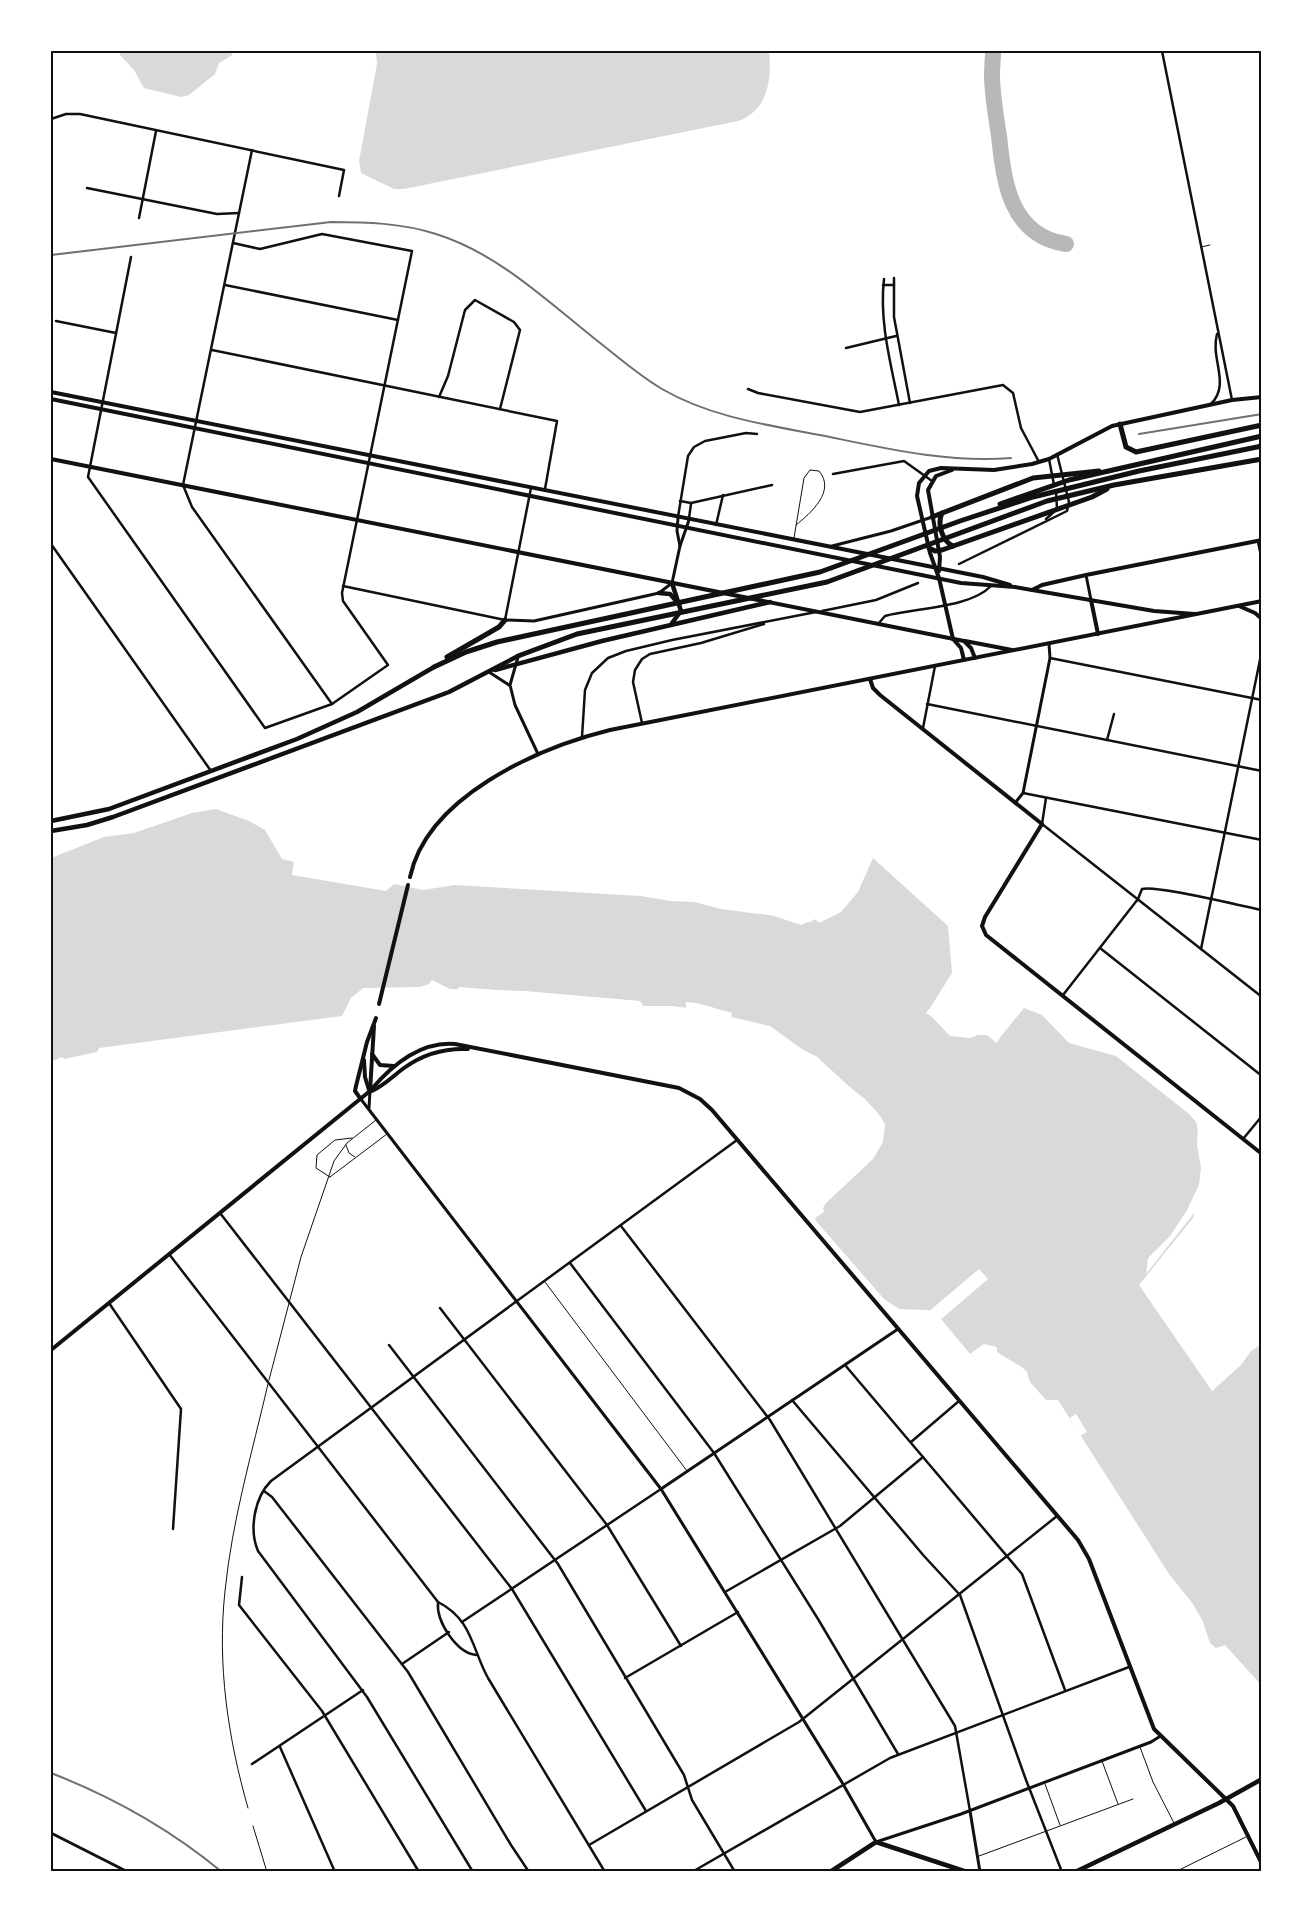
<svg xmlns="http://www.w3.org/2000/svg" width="1313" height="1923" viewBox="0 0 1313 1923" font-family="Overpass,sans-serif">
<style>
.water{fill:#d9d9d9}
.pier{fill:#fff}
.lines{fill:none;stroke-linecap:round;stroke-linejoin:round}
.taxiway{stroke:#b8b8b8;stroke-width:16}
.service{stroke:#111;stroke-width:1}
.minor{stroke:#111;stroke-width:2.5}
.tertiary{stroke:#111;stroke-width:3}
.secondary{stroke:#111;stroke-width:4}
.primary{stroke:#111;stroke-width:4.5}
.trunk{stroke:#111;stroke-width:4.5}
.motorway{stroke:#111;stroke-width:5}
.rail{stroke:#707070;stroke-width:2}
.neatline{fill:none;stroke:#111;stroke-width:2}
</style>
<rect width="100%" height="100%" fill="#fff"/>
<g class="water">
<path d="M 120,51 L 234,51 L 231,56 L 219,63 L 215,74 L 189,95 L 181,97 L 144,88 L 134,70 L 120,55 Z"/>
<path d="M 376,51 L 769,51 C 772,80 768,110 738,121 L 404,189 L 394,189 L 361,173 L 359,161 L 377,64 Z"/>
<path d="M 216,809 L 249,821 L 265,830 L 282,859 L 294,862 L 292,875 L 386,891 L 394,884 L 423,890 L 455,885 L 641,896 L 671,901 L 694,902 L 721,909 L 759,914 L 765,910 L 811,922 L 815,919 L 819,923 L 841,912 L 858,892 L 873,858 L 948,926 L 952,973 L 930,1008 C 937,1017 946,1033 959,1035 C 977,1039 975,1028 998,1040 L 1024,1008 L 1042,1015 L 1069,1043 L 1116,1056 L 1189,1114 L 1196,1122 L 1199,1133 L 1205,1173 L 1193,1218 L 1139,1285 L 1212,1391 L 1241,1365 L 1251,1351 L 1262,1344 L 1262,1686 L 1225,1645 L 1216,1648 L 1210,1643 L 1203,1622 L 1193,1604 L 1169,1574 L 1058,1400 L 1046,1400 L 1030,1382 L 1027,1372 L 1023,1368 L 997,1352 L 997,1347 L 984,1344 L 970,1354 L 941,1319 L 928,1310 L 899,1309 L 884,1299 L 816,1221 L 815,1218 L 824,1212 L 823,1208 L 826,1203 L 873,1159 L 883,1142 L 885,1125 L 876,1111 L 817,1057 L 803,1050 L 770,1026 L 731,1017 L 732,1013 L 697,1003 L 686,1002 L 686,1008 L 670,1006 L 643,1006 L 639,1001 L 525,991 L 450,989 L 432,980 L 429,984 L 420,987 L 363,988 L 351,998 L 342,1016 L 99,1048 L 97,1052 L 64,1059 L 62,1057 L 51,1062 L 51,858 L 104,837 L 134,833 L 192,813 Z"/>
</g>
<g class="pier">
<path d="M 765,907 L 810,919 L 815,916 L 818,918 L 801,925 L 774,916 L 756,913 Z"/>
<path d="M 458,987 L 640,1001 L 643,1006 L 670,1006 L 686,1008 L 681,1010 L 642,1008 L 638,1004 L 525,993 L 489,994 L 459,990 Z"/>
<path d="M 931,1007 L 950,1028 L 960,1033 L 985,1030 L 1000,1038 L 996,1043 L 988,1035 L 978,1035 L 970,1038 L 950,1036 L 932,1017 L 926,1013 Z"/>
<path d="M 777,1034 L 782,1035 L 803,1050 L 817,1057 L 835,1076 L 865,1099 L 881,1117 L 885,1125 L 882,1132 L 879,1119 L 863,1101 L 834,1078 L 815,1059 L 802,1052 Z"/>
<path d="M 1198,1121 L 1207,1172 L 1198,1208 L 1146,1274 L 1148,1258 L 1170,1236 L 1186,1212 L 1199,1185 L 1201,1168 L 1197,1145 Z"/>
<path d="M 979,1269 L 988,1279 L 939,1321 L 931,1315 L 928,1312 Z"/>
<path d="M 1076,1414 L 1087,1432 L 1080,1436 L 1070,1418 Z"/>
</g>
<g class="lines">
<path class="taxiway" d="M 993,51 C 993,59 992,67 992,74 C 992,95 996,116 999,136 C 1004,183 1010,235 1066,244"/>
<g class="service">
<path d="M 1201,247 L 1210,245"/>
<path d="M 794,538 L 804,478 L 810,470 L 819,471 C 836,491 811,513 796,525"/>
<path d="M 346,1145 L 349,1153 L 355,1157"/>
<path d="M 330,1177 L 387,1134"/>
<path d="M 330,1177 L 316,1168 L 317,1155 L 335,1140 L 352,1138"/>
<path d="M 545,1282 L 687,1471"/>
<path d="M 269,1380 L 301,1257 L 334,1161 L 347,1143 L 376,1120"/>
<path d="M 1140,1747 L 1153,1782 L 1174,1823"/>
<path d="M 1102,1761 L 1118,1804"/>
<path d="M 1045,1784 L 1060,1825"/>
<path d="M 248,1808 C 228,1738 217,1665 225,1591 C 232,1521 252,1453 268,1384"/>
<path d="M 253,1826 L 267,1872"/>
<path d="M 979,1856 L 1133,1799"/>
<path d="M 1175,1872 L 1246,1837"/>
</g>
<g class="minor">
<path d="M 1162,51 L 1232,400"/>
<path d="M 51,119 L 66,114 L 80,114 L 344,170 L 339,196"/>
<path d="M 252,150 L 183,485 L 192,507 L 332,704"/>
<path d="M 87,188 L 217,214 L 239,213"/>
<path d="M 139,218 L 156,131"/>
<path d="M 131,257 L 88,477 L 265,728 L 332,704 L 388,665 L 343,601 L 342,593 L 412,251 L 322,234 L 260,249 L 233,243"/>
<path d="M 894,278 L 894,317 L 910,403"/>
<path d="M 884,279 C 879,322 891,364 899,405"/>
<path d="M 225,285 L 398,320"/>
<path d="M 883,285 L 894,285"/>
<path d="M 56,321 L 116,333"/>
<path d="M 846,348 L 896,336"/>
<path d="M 212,350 L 557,421 L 545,489"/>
<path d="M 748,389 L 758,393 L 860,412 L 1003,385 L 1013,393 L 1021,428 L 1039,462"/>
<path d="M 439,397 L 448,376 L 465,310 L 475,300 L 514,322 L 520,330 L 500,409"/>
<path d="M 1211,404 C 1231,384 1210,359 1217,334"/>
<path d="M 1049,459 L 1054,485"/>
<path d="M 833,474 L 904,461 L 932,481"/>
<path d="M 680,501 L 691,503 L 772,485"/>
<path d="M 678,517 L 688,456 L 694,447 L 705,441 L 746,433 L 757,434"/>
<path d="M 689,518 L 691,504"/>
<path d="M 1046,519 L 1057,509 L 1056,491"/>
<path d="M 716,525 L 723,495"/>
<path d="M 51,544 L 211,771"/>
<path d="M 959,564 L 1067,511 L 1069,502 L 1057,454"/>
<path d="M 343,586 L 505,620 L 531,488"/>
<path d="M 822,611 L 876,600 L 918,583"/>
<path d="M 878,624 L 885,616 C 915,608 970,608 991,586"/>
<path d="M 1050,658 L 1262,700"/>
<path d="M 927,704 L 1262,771"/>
<path d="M 642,723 L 633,682 L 635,670 L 642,659 L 650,654 L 701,643 L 764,624"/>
<path d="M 923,728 L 935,666"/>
<path d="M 582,737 L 585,690 L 592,673 L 608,658 L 626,651 L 672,640 L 816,612"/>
<path d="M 1107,740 L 1114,714"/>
<path d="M 1023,793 L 1262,840"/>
<path d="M 1046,798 L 1042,824 L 1262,997"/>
<path d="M 1100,948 L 1262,1076"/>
<path d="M 1201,949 L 1262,650"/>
<path d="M 1063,995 L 1138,899 L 1142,889 C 1157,885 1241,906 1262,910"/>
<path d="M 1243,1139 L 1262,1116"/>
<path d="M 220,1213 L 512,1589 L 646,1811"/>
<path d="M 621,1226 L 770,1420 L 955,1726 L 970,1811"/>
<path d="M 169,1254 L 438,1602 C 472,1619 472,1649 488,1678 L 605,1872"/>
<path d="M 570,1263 L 714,1453 L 818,1619 L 898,1754"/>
<path d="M 109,1303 L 181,1409 L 173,1529"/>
<path d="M 440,1308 L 607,1525 L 681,1646"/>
<path d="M 389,1345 L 558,1564 L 684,1775 L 692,1800 L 735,1872"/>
<path d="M 845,1365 L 1022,1574 L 1065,1690"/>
<path d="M 792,1400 L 924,1556 L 960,1595 L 1026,1780 L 1062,1872"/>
<path d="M 911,1442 L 959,1401"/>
<path d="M 264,1491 L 272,1497 L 408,1672 L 511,1845 L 529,1872"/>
<path d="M 242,1577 L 239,1605 L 322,1711 L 419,1872"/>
<path d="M 725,1592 L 840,1526 L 923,1457"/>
<path d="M 438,1602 C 436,1622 457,1653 476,1655"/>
<path d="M 462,1622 L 661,1489"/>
<path d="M 402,1664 L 449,1632"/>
<path d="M 625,1678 L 738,1612"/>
<path d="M 280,1747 L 335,1872"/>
<path d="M 252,1764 L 363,1690"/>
<path d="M 589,1845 L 799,1722 L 1057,1516"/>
<path d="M 473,1872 L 367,1697 L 258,1551 C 249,1530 254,1498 271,1481 L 737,1140"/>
<path d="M 692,1872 L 890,1758 L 1129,1667"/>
</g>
<g class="tertiary">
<path d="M 678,518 L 677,531 L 680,546"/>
<path d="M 1258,541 L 1262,559"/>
<path d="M 832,546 L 891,531 L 932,517"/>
<path d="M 1086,575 L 1091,600"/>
<path d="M 505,620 L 534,621 L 659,593 L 672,583 L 680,546 L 689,520"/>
<path d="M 518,657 L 510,685 L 515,705 L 538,754"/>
<path d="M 489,672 L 509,685"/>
<path d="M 1015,803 L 1023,793 L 1050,658 L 1049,644"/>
<path d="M 360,1098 L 661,1489 L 843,1784 L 876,1842 L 961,1814 L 1151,1742 L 1159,1737"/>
<path d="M 369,1108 L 370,1091"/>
<path d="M 661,1489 L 898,1329"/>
<path d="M 970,1811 L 980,1872"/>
<path d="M 51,1833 L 128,1872"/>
</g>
<g class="secondary">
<path d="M 51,392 L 983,577 L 1010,585"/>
<path d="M 51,399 L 961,583 L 1015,587 L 1154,611 L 1195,614"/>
<path d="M 51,459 L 964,641 L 971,648 L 975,658"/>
<path d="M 939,571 L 940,557 L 928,490 L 936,476 L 952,470"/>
<path d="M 1032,590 L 1042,585 L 1086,575 L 1262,540"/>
<path d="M 1091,600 L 1098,634"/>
<path d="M 1239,606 L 1255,613 L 1262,619"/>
<path d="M 953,639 L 939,578 L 930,553 L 917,496 L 919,483 L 929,471 L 941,468 L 994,470 L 1032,464 L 1049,459 L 1112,426 L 1232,400 L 1262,397"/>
<path d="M 953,639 L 961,648 L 964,660"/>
<path d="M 965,641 L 1012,650"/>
<path d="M 870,679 L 873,688 L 880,695 L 1042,824 L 985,917 L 982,926 L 986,935 L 1262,1154"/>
<path d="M 410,877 C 427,797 537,748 610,730 L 1262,601"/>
<path d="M 379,1004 L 408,885"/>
<path d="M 372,1054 L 380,1065 L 394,1066"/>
<path d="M 364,1060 L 365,1077 L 369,1090"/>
<path d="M 370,1091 L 374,1026"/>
<path d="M 372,1091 C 385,1085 393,1076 404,1068 C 423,1054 445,1048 468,1049"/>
<path d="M 360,1098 L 355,1091 L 356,1086 L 367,1042 L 376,1018"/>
<path d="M 51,1350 L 370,1091 C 390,1067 420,1041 455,1044 L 679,1088 L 700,1099 L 712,1110 L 1078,1540 L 1089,1559 L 1154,1729 L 1233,1806 L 1262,1864"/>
</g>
<g class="primary">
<path d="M 830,1872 L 876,1842 L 967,1872"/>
<path d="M 1075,1872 L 1219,1803 L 1262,1779"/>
</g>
<g class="trunk">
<path d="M 659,593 L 670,594 L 678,603"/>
<path d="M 672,623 L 681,611 L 672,583"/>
<path d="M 495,670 L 602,641 L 770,602"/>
<path d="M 51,821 L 109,809 L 297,739 L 357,712 L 434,667"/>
<path d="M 51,831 L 87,825 L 113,817 L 449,692 L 518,656"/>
</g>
<g class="motorway">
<path d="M 1120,424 L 1126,447 L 1136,452 L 1262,425"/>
<path d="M 1000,504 L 1069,480 L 1262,436"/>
<path d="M 942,513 C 937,524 942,541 953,546"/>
<path d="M 932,517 L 1033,478 L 1099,471"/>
<path d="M 929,548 L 935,551 L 942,550 L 1092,497 L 1107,489"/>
<path d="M 518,656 L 577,634 L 827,582 L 1047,501 L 1114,485 L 1262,459"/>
<path d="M 447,657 L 499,627 L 505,620"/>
<path d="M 434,667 L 466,652 L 497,642 L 820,572 L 960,521 L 1033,497 L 1139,471 L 1262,446"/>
</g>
<g class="rail">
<path d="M 51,255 L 331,222 C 366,222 402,223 436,234 C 497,253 546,300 595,339 C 617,356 638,375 662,389 C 710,417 767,425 820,435 C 884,448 945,463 1011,458"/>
<path d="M 1139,434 L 1262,414"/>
<path d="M 51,1773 C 113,1797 171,1830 222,1872"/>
</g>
</g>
<rect width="1313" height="1923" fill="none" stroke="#ffffff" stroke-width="105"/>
<rect x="52" y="52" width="1208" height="1818" class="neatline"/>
</svg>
